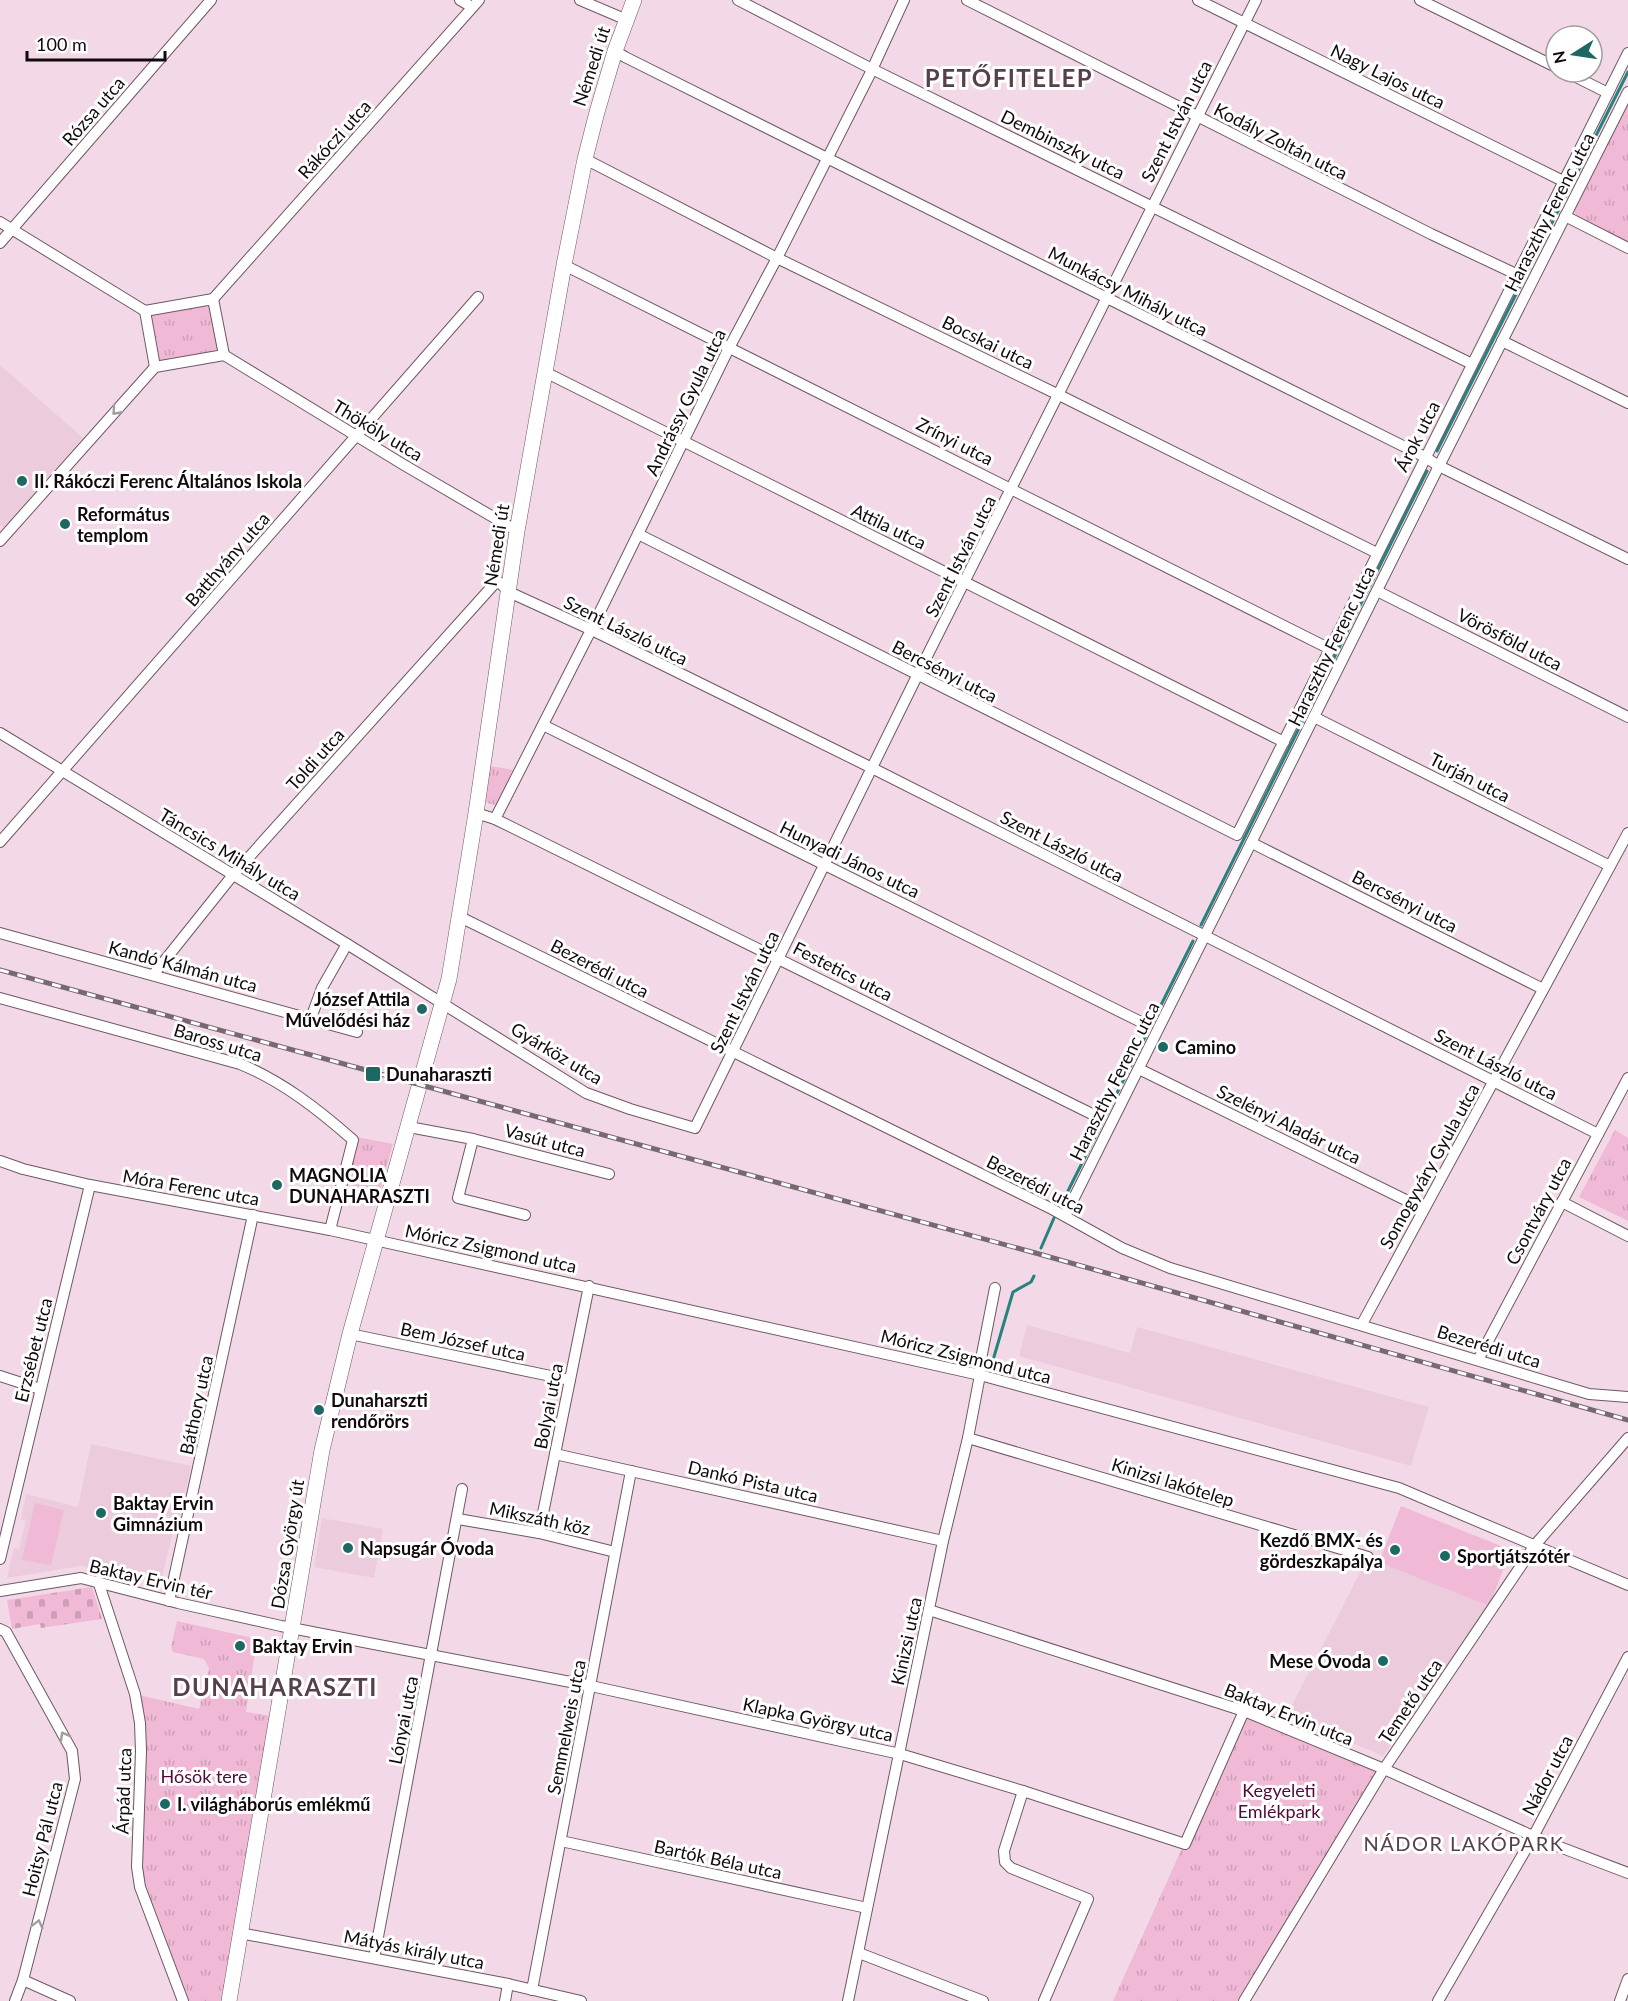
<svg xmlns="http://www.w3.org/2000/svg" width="1628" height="2001" viewBox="0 0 1628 2001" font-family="Lato,sans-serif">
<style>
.built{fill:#eccbdc}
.grass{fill:url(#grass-tufts)}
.cemetery{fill:url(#cemetery-stones)}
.pitch{fill:#f0b9d6}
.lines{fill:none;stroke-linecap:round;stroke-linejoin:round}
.stream{stroke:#25827d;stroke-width:3}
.street-casing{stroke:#6d5863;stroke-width:12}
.secondary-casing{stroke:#6d5863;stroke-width:16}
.street{stroke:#fff;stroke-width:10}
.secondary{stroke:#fff;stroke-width:15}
.rail-casing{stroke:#786871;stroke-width:5}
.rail{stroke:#fff;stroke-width:3;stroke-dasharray:9;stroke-linecap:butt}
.oneway{stroke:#a09d9f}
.poi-dot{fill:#1d6862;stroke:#fff;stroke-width:2}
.labels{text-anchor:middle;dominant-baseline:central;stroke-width:6;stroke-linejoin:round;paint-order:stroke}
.street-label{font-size:18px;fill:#11090e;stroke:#fff}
.poi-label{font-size:18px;font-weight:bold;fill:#11090e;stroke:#fff;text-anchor:start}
.park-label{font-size:18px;fill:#510939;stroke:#fff}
.neighbourhood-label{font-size:20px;letter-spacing:1.5px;fill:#55404b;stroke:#fff}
.district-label{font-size:24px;font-weight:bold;letter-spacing:1.5px;fill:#55404b;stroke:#fff}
</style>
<defs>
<pattern id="grass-tufts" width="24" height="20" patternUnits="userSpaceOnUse" patternTransform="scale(1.5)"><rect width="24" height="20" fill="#f0b9d6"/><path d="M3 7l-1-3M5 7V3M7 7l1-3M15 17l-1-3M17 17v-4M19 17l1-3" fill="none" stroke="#cd9eb6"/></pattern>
<pattern id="cemetery-stones" width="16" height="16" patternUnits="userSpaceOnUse" patternTransform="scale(1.5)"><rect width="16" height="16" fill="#f0b9d6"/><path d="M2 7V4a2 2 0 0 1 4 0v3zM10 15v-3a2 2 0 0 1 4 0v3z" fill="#cd9eb6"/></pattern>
</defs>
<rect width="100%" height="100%" fill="#f3d9e7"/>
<g class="built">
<path d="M 0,365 L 83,438 L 4,528 L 0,525 Z"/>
<path d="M 1027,1325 L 1130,1353 L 1137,1327 L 1429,1407 L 1411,1466 L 1019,1356 Z"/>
<path d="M 91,1444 L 191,1466 L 177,1527 L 174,1527 L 161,1582 L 81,1566 L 7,1578 L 14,1548 L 19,1549 L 26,1521 L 21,1520 L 26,1494 L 78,1507 Z"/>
<path d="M 322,1518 L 383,1529 L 374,1578 L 314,1567 Z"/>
<path d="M 1368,1557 L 1489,1606 L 1383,1756 L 1287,1715 Z"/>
</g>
<g class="grass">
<path d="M 1628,97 L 1628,243 L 1577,218 L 1573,209 Z"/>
<path d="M 203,305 L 210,309 L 218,349 L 212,355 L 163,363 L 154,359 L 151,313 Z"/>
<path d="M 490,766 L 515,770 L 495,805 L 490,804 L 485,801 Z"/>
<path d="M 1615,1130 L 1628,1138 L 1628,1221 L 1579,1197 Z"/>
<path d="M 357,1137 L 393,1144 L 381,1187 L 375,1194 L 358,1198 L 348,1178 Z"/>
<path d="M 177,1621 L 257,1639 L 246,1712 L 278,1717 L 234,2001 L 183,2001 L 140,1887 L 141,1751 L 135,1694 L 199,1709 L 209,1668 L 204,1659 L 173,1652 L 171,1647 Z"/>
<path d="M 1244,1711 L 1384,1769 L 1339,1835 L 1237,2001 L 1113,2001 Z"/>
</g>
<path class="cemetery" d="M 92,1587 L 102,1619 L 41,1628 L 40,1624 L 12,1629 L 7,1600 Z"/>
<g class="pitch">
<path d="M 35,1503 L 64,1510 L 51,1565 L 22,1560 Z"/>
<path d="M 1401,1506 L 1511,1550 L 1489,1606 L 1379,1562 Z"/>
</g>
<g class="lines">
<g class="stream">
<path d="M 1437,451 L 1628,72"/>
<path d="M 1201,925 L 1427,471"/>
<path d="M 1061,1205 L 1193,941"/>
<path d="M 1041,1248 L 1054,1218"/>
<path d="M 991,1367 L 1013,1292 L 1031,1282 L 1034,1276"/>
</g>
<defs>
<g id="street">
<path d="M 460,0 L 472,7"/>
<path d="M 580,0 L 627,20"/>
<path d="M 738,0 L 872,69 L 1472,364"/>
<path d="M 967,0 L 1431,234 L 1518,275"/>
<path d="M 1198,0 L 1563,181"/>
<path d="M 1420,0 L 1556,67"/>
<path d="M 615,51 L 625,57 L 1425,457 L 1439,466 L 1628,559"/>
<path d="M 1566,72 L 1608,93"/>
<path d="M 585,159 L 777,258 L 1059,395 L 1377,553"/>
<path d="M 1565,216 L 1628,248"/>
<path d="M 0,222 L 145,311"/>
<path d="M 0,243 L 211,0"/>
<path d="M 564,265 L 1330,649"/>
<path d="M 213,299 L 479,0"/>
<path d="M 213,299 L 224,355 L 155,367 L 145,311 Z"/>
<path d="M 1502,341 L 1628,403"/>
<path d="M 224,355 L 404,465 L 517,531"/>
<path d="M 545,372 L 1284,742"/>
<path d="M 638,534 L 1237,835 L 1628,53"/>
<path d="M 0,541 L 155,367"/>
<path d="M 1377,591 L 1628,717"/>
<path d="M 1314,717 L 1610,866"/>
<path d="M 543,725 L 1143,1023"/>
<path d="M 0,733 L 347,944 L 586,1093 L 630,1109 L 695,1128 L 917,676 L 1256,0"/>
<path d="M 476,813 L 495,819 L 1096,1116"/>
<path d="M 495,819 L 591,630 L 729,348 L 777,258 L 870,74 L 904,0"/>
<path d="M 0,842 L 478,297"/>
<path d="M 1252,843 L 1543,989"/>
<path d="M 460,917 L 1050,1208 L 1122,1248 L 1170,1268 L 1589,1394 L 1628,1397"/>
<path d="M 0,933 L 357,1032"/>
<path d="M 153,975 L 233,875 L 496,582 L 499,582 L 509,592 L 594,631 L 872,768 L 1598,1134"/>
<path d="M 0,998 L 240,1064 C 282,1081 319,1110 353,1140 L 330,1230"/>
<path d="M 311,1018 L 322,988 L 347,944"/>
<path d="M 1139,1069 L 1424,1209"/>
<path d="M 409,1127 L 473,1139 L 609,1174"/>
<path d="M 473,1139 L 458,1198 L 525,1215"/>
<path d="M 0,1161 L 23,1169 L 90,1185 L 330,1230 L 980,1375 L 1399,1488 L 1628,1585"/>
<path d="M 1562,1202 L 1628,1236"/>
<path d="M 1065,1216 L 1439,466 L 1628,92"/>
<path d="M 1362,1324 L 1628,833"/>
<path d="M 350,1334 L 570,1380"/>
<path d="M 1478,1360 L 1628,1078"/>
<path d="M 0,1376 L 40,1389"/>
<path d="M 968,1438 L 1368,1557"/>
<path d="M 555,1454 L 943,1541"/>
<path d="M 458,1519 L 539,1533 L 615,1552"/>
<path d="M 539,1533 L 589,1286"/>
<path d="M 0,1559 L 90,1185"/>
<path d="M 98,1581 L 135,1694 L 140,1723 L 141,1751 L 137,1867 L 140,1887 L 183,2001"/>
<path d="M 0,1591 L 81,1578 L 178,1603 L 281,1626 L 591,1686 L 900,1754 L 1023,1791 L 1185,1844 L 1244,1711"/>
<path d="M 169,1601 L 253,1215"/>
<path d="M 929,1610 L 1244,1711 L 1384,1769 L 1544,1841 L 1628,1873"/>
<path d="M 0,1629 L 6,1632 L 72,1751 L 75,1779 L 23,1980 L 15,2001"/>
<path d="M 1023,1791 L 1004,1851 L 1005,1862 L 1011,1868 L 1088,1899 L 1044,2001"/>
<path d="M 561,1841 L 867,1908"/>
<path d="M 240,1933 L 508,1984 L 581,2001"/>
<path d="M 859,1953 L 983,2001"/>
<path d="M 374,1958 L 462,1489"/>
<path d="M 23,1980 L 70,2001"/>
<path d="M 532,1990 L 631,1471"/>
<path d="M 505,2001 L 508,1984"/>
<path d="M 848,2001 L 943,1541 L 968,1438 L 980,1375 L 980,1364 L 995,1288"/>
<path d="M 1244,2001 L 1384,1769 L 1535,1545 L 1628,1438"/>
<path d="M 1438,2001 L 1533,1837 L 1628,1657"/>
<path d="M 1620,2001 L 1628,1979"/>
</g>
<path id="secondary" d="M 229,2001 L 322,1450 L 350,1334 L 449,979 L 476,813 L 517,531 L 564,265 L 585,159 L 597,112 L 615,51 L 634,0"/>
</defs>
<use href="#street" class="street-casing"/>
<use href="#secondary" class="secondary-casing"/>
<use href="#street" class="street"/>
<use href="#secondary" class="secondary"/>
<defs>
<path id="rail" d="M 0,970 L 1039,1254 L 1628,1420"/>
</defs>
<use href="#rail" class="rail-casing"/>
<use href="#rail" class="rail"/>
</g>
<defs><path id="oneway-chevron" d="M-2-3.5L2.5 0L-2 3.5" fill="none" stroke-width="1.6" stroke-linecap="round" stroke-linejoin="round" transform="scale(1.5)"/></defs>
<g class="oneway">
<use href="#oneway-chevron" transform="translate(116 411) rotate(132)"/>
<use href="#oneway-chevron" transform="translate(64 1736) rotate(-119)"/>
<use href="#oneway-chevron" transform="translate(38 1924) rotate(-76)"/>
</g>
<g class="poi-dot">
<circle cx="22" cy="481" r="6"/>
<circle cx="65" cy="524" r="6"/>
<circle cx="422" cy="1009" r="6"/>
<circle cx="1163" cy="1047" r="6"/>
<rect x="365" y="1066" width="16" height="16" rx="3"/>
<circle cx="277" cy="1185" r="6"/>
<circle cx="319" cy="1410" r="6"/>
<circle cx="101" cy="1513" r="6"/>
<circle cx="348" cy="1548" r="6"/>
<circle cx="1395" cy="1550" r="6"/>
<circle cx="1445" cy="1556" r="6"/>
<circle cx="240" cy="1646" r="6"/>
<circle cx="1383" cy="1661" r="6"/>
<circle cx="165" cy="1804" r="6"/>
</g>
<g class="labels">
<g class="street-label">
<text transform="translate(591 66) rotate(-72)">Némedi út</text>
<text transform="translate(1388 76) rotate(26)">Nagy Lajos utca</text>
<text transform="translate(93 111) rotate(-49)">Rózsa utca</text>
<text transform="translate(1176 121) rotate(-63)">Szent István utca</text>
<text transform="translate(334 139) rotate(-48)">Rákóczi utca</text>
<text transform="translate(1281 141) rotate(27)">Kodály Zoltán utca</text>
<text transform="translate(1063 144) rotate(26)">Dembinszky utca</text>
<text transform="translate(1549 212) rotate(-63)">Haraszthy Ferenc utca</text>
<text transform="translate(1128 291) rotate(27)">Munkácsy Mihály utca</text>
<text transform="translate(988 342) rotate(26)">Bocskai utca</text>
<text transform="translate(685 402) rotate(-64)">Andrássy Gyula utca</text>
<text transform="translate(378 430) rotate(31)">Thököly utca</text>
<text transform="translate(1417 436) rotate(-63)">Árok utca</text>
<text transform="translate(955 441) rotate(27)">Zrínyi utca</text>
<text transform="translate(889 526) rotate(26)">Attila utca</text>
<text transform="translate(496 545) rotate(-81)">Némedi út</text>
<text transform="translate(960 556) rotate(-63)">Szent István utca</text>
<text transform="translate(227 559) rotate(-49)">Batthyány utca</text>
<text transform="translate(626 630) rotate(26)">Szent László utca</text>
<text transform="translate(1510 639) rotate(27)">Vörösföld utca</text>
<text transform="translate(1331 646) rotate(-64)">Haraszthy Ferenc utca</text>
<text transform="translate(945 671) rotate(27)">Bercsényi utca</text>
<text transform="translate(315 759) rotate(-48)">Toldi utca</text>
<text transform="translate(1470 777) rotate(27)">Turján utca</text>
<text transform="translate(1062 846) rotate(27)">Szent László utca</text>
<text transform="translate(230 854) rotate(31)">Táncsics Mihály utca</text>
<text transform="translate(850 859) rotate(26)">Hunyadi János utca</text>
<text transform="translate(1405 901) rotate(27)">Bercsényi utca</text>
<text transform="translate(183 966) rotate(15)">Kandó Kálmán utca</text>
<text transform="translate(600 968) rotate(27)">Bezerédi utca</text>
<text transform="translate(843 971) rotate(27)">Festetics utca</text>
<text transform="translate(744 992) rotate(-64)">Szent István utca</text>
<text transform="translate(218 1042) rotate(17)">Baross utca</text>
<text transform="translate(557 1053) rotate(31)">Gyárköz utca</text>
<text transform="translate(1496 1064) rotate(27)">Szent László utca</text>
<text transform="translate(1114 1081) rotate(-63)">Haraszthy Ferenc utca</text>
<text transform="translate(1289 1124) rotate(26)">Szelényi Aladár utca</text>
<text transform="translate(545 1140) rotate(15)">Vasút utca</text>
<text transform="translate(1429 1166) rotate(-61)">Somogyváry Gyula utca</text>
<text transform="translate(1036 1184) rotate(27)">Bezerédi utca</text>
<text transform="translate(191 1187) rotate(10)">Móra Ferenc utca</text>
<text transform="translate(1538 1211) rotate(-62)">Csontváry utca</text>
<text transform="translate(491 1248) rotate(12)">Móricz Zsigmond utca</text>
<text transform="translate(463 1341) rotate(12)">Bem József utca</text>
<text transform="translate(1489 1346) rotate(17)">Bezerédi utca</text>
<text transform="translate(33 1350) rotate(-76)">Erzsébet utca</text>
<text transform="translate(966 1356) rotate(14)">Móricz Zsigmond utca</text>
<text transform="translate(196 1405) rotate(-78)">Báthory utca</text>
<text transform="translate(548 1406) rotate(-79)">Bolyai utca</text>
<text transform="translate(753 1481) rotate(13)">Dankó Pista utca</text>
<text transform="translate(1173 1482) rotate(17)">Kinizsi lakótelep</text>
<text transform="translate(540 1518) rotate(12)">Mikszáth köz</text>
<text transform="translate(287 1544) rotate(-81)">Dózsa György út</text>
<text transform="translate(151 1579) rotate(13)">Baktay Ervin tér</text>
<text transform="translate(906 1641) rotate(-78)">Kinizsi utca</text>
<text transform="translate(1410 1701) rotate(-56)">Temető utca</text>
<text transform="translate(1289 1714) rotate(22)">Baktay Ervin utca</text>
<text transform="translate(818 1719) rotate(12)">Klapka György utca</text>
<text transform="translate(403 1720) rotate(-79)">Lónyai utca</text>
<text transform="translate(566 1727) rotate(-79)">Semmelweis utca</text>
<text transform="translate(1547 1775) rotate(-62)">Nádor utca</text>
<text transform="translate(123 1791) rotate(-88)">Árpád utca</text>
<text transform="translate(42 1839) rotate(-76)">Hoitsy Pál utca</text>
<text transform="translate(718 1859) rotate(12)">Bartók Béla utca</text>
<text transform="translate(414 1949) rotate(11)">Mátyás király utca</text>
</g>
<g class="poi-label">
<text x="34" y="481">II. Rákóczi Ferenc Általános Iskola</text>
<text x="77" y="514">Református<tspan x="77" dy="21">templom</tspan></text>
<text x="410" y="999" text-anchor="end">József Attila<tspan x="410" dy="21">Művelődési ház</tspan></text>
<text x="1175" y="1047">Camino</text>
<text x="386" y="1074">Dunaharaszti</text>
<text x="289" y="1175">MAGNOLIA<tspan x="289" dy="21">DUNAHARASZTI</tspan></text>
<text x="331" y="1400">Dunaharszti<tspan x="331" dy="21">rendőrörs</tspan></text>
<text x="113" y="1503">Baktay Ervin<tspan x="113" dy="21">Gimnázium</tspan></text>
<text x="1383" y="1540" text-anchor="end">Kezdő BMX- és<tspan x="1383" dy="21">gördeszkapálya</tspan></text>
<text x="360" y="1548">Napsugár Óvoda</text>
<text x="1457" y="1556">Sportjátszótér</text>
<text x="252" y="1646">Baktay Ervin</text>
<text x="1371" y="1661" text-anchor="end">Mese Óvoda</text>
<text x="177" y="1804">I. világháborús emlékmű</text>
</g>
<g class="park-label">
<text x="204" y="1776">Hősök tere</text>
<text x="1279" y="1790">Kegyeleti<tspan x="1279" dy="21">Emlékpark</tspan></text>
</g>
<g class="neighbourhood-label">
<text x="1464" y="1843">NÁDOR LAKÓPARK</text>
</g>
<g class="district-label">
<text x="1009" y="77">PETŐFITELEP</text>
<text x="275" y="1686">DUNAHARASZTI</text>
</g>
</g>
<g transform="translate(1574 54) rotate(258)"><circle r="28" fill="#ffffff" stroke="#a09d9f" stroke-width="1.5"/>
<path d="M0-4.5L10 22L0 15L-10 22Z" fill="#1d6862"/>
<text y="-9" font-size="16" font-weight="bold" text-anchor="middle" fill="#11090e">N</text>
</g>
<path d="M27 51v9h138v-9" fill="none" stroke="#11090e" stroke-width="3"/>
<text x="36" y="51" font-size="18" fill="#11090e" stroke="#ffffff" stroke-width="4.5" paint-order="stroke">100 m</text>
</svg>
